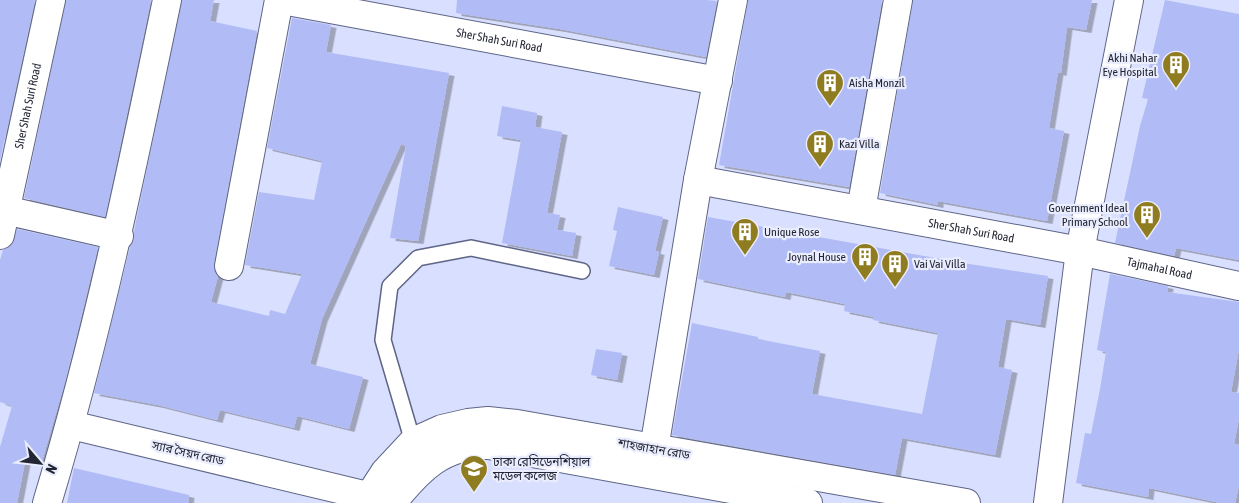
<svg xmlns="http://www.w3.org/2000/svg" width="1239" height="503" viewBox="0 0 1239 503" font-family="'Asap Condensed','Noto Sans Bengali',sans-serif">
<style>
.building{fill:#b1bcf6;filter:url(#shadow)}
.lines{fill:none;stroke-linecap:round;stroke-linejoin:round}
.service-casing{stroke:#5e6586;stroke-width:18}
.minor-casing{stroke:#5e6586;stroke-width:30}
.tertiary-casing{stroke:#5e6586;stroke-width:30}
.service{stroke:#fff;stroke-width:15}
.minor{stroke:#fff;stroke-width:28}
.tertiary{stroke:#fff;stroke-width:28}
.labels{text-anchor:middle;dominant-baseline:central;stroke-width:4.5;stroke-linejoin:round;paint-order:stroke}
.street-label{font-size:12px;fill:#222533;stroke:#eaedfd}
.poi-label{font-size:12px;fill:#222533;stroke:#eaedfd;text-anchor:start}
</style>
<defs>
<filter id="shadow"><feDropShadow dx="5.5" dy="3" stdDeviation="0" flood-color="#0004"/></filter>
</defs>
<rect width="100%" height="100%" fill="#d9dffe"/>
<g class="building">
<path d="M 0,0 L 35,0 L 0,161 Z"/>
<path d="M 66,0 L 151,0 L 105,217 L 24,198 Z"/>
<path d="M 182,0 L 214,0 L 210,21 L 257,31 L 214,263 L 218,276 L 211,302 L 269,316 L 270,310 L 285,314 L 302,274 L 245,265 L 259,192 L 314,200 L 322,161 L 267,148 L 292,18 L 331,25 L 326,52 L 449,73 L 418,241 L 390,238 L 406,146 L 401,144 L 322,319 L 310,364 L 363,377 L 349,429 L 297,416 L 294,428 L 220,410 L 217,420 L 158,405 L 94,393 L 130,247 L 134,239 L 134,231 Z"/>
<path d="M 457,0 L 707,0 L 717,1 L 706,57 L 560,29 L 456,13 Z"/>
<path d="M 748,0 L 882,0 L 849,187 L 719,165 Z"/>
<path d="M 913,0 L 1092,0 L 1086,30 L 1067,27 L 1061,73 L 1058,72 L 1049,128 L 1064,131 L 1047,221 L 938,201 L 938,205 L 880,193 Z"/>
<path d="M 1165,0 L 1239,14 L 1239,260 L 1176,248 L 1174,256 L 1115,243 L 1140,126 L 1148,99 L 1142,98 Z"/>
<path d="M 502,106 L 537,113 L 535,127 L 562,132 L 547,213 L 560,215 L 557,230 L 576,233 L 572,256 L 502,243 L 521,140 L 497,136 Z"/>
<path d="M 618,207 L 663,217 L 655,251 L 659,252 L 654,275 L 609,266 L 617,231 L 613,230 Z"/>
<path d="M 708,217 L 963,263 L 1048,276 L 1040,325 L 1006,319 L 998,367 L 1012,370 L 995,455 L 902,438 L 895,475 L 672,435 L 692,323 L 758,337 L 758,339 L 820,351 L 812,394 L 922,414 L 938,333 L 873,320 L 874,317 L 844,311 L 845,304 L 786,292 L 785,297 L 698,279 Z"/>
<path d="M 17,229 L 98,247 L 67,375 L 42,461 L 26,457 L 17,503 L 0,503 L 0,447 L 12,406 L 0,402 L 0,260 L 3,250 L 12,245 Z"/>
<path d="M 1110,274 L 1168,286 L 1167,292 L 1239,302 L 1239,349 L 1231,392 L 1239,393 L 1239,418 L 1234,444 L 1239,445 L 1239,486 L 1235,503 L 1221,503 L 1149,488 L 1148,497 L 1076,483 L 1085,433 L 1091,434 L 1100,389 L 1106,352 L 1097,350 Z"/>
<path d="M 596,349 L 622,353 L 617,380 L 591,375 Z"/>
<path d="M 74,468 L 189,495 L 188,503 L 67,503 Z"/>
</g>
<g class="lines">
<defs>
<path id="service" d="M 413,442 L 383,340 L 390,286 L 418,258 L 471,248 L 582,271"/>
<g id="minor">
<path id="s1" d="M 282,0 L 718,81"/>
<path id="s2" d="M 698,180 L 1080,251 L 1239,286"/>
<path d="M 0,209 L 119,236"/>
<path d="M 861,210 L 898,0"/>
<path id="s3" d="M 0,235 L 51,0"/>
<path d="M 229,266 L 279,0"/>
<path d="M 71,425 L 368,496 L 383,503"/>
<path d="M 654,449 L 698,180 L 733,0"/>
<path d="M 47,503 C 97,338 132,169 167,0"/>
</g>
<g id="tertiary">
<path d="M 365,503 L 385,472 L 413,442 L 442,429 L 468,423 L 488,421 L 517,424 L 966,503"/>
<path d="M 392,503 C 419,469 443,444 489,445 L 808,503"/>
<path d="M 1048,503 L 1080,251 L 1129,0"/>
</g>
</defs>
<use href="#service" class="service-casing"/>
<use href="#minor" class="minor-casing"/>
<use href="#tertiary" class="tertiary-casing"/>
<use href="#service" class="service"/>
<use href="#minor" class="minor"/>
<use href="#tertiary" class="tertiary"/>
</g>
<defs>
<symbol id="building-pin" viewBox="-11 -11 22 30"><path d="M0 17L-7.5 6A9.5 9.5 0 1 1 7.5 6Z" fill="#8f7b20" stroke="#eaedfd"/><path d="M-4-6H4V6H1V3H-1V6H-4ZM-2.5-4.3h1.7v1.8h-1.7ZM.8-4.3h1.7v1.8H.8ZM-2.5-1h1.7V.8h-1.7ZM.8-1h1.7V.8H.8Z" fill="#fff"/></symbol>
<symbol id="university-pin" viewBox="-11 -11 22 30"><path d="M0 17L-7.5 6A9.5 9.5 0 1 1 7.5 6Z" fill="#8f7b20" stroke="#eaedfd"/><path d="M0-5L7-2L0 1L-7-2ZM-4 1L0 2.5L4 1V4Q0 6-4 4Z" fill="#fff"/></symbol>
</defs>
<g fill-rule="evenodd">
<use href="#building-pin" x="1160" y="49" width="32" height="43"/>
<use href="#building-pin" x="814" y="67" width="32" height="43"/>
<use href="#building-pin" x="804" y="128" width="32" height="43"/>
<use href="#building-pin" x="1131" y="199" width="32" height="43"/>
<use href="#building-pin" x="729" y="216" width="32" height="43"/>
<use href="#building-pin" x="849" y="241" width="32" height="43"/>
<use href="#building-pin" x="879" y="248" width="32" height="43"/>
<use href="#university-pin" x="458" y="453" width="32" height="43"/>
</g>
<g class="labels">
<g class="street-label">
<text stroke="none"><textPath href="#s1" startOffset="221">Sher Shah Suri Road</textPath></text>
<text stroke="none"><textPath href="#s3" startOffset="132">Sher Shah Suri Road</textPath></text>
<text stroke="none"><textPath href="#s2" startOffset="278">Sher Shah Suri Road</textPath></text>
<text stroke="none"><textPath href="#s2" startOffset="470">Tajmahal Road</textPath></text>
<text transform="translate(654 449) rotate(10)">শাহজাহান রোড</text>
<text transform="translate(188 453) rotate(13)">স্যার সৈয়দ রোড</text>
</g>
<g class="poi-label">
<text x="1157" y="58" text-anchor="end">Akhi Nahar<tspan x="1157" dy="14">Eye Hospital</tspan></text>
<text x="849" y="83">Aisha Monzil</text>
<text x="839" y="144">Kazi Villa</text>
<text x="1128" y="208" text-anchor="end">Government Ideal<tspan x="1128" dy="14">Primary School</tspan></text>
<text x="764" y="232">Unique Rose</text>
<text x="846" y="257" text-anchor="end">Joynal House</text>
<text x="914" y="264">Vai Vai Villa</text>
<text x="493" y="462">ঢাকা রেসিডেনশিয়াল<tspan x="493" dy="14">মডেল কলেজ</tspan></text>
</g>
</g>
<g transform="translate(40 463) rotate(118)" stroke="#eaedfd" stroke-width="4" paint-order="stroke">
<path d="M0-4L9 19L0 12L-9 19Z" fill="#222533"/>
<text y="-8" font-size="14" font-weight="bold" text-anchor="middle" fill="#222533">N</text>
</g>
</svg>
